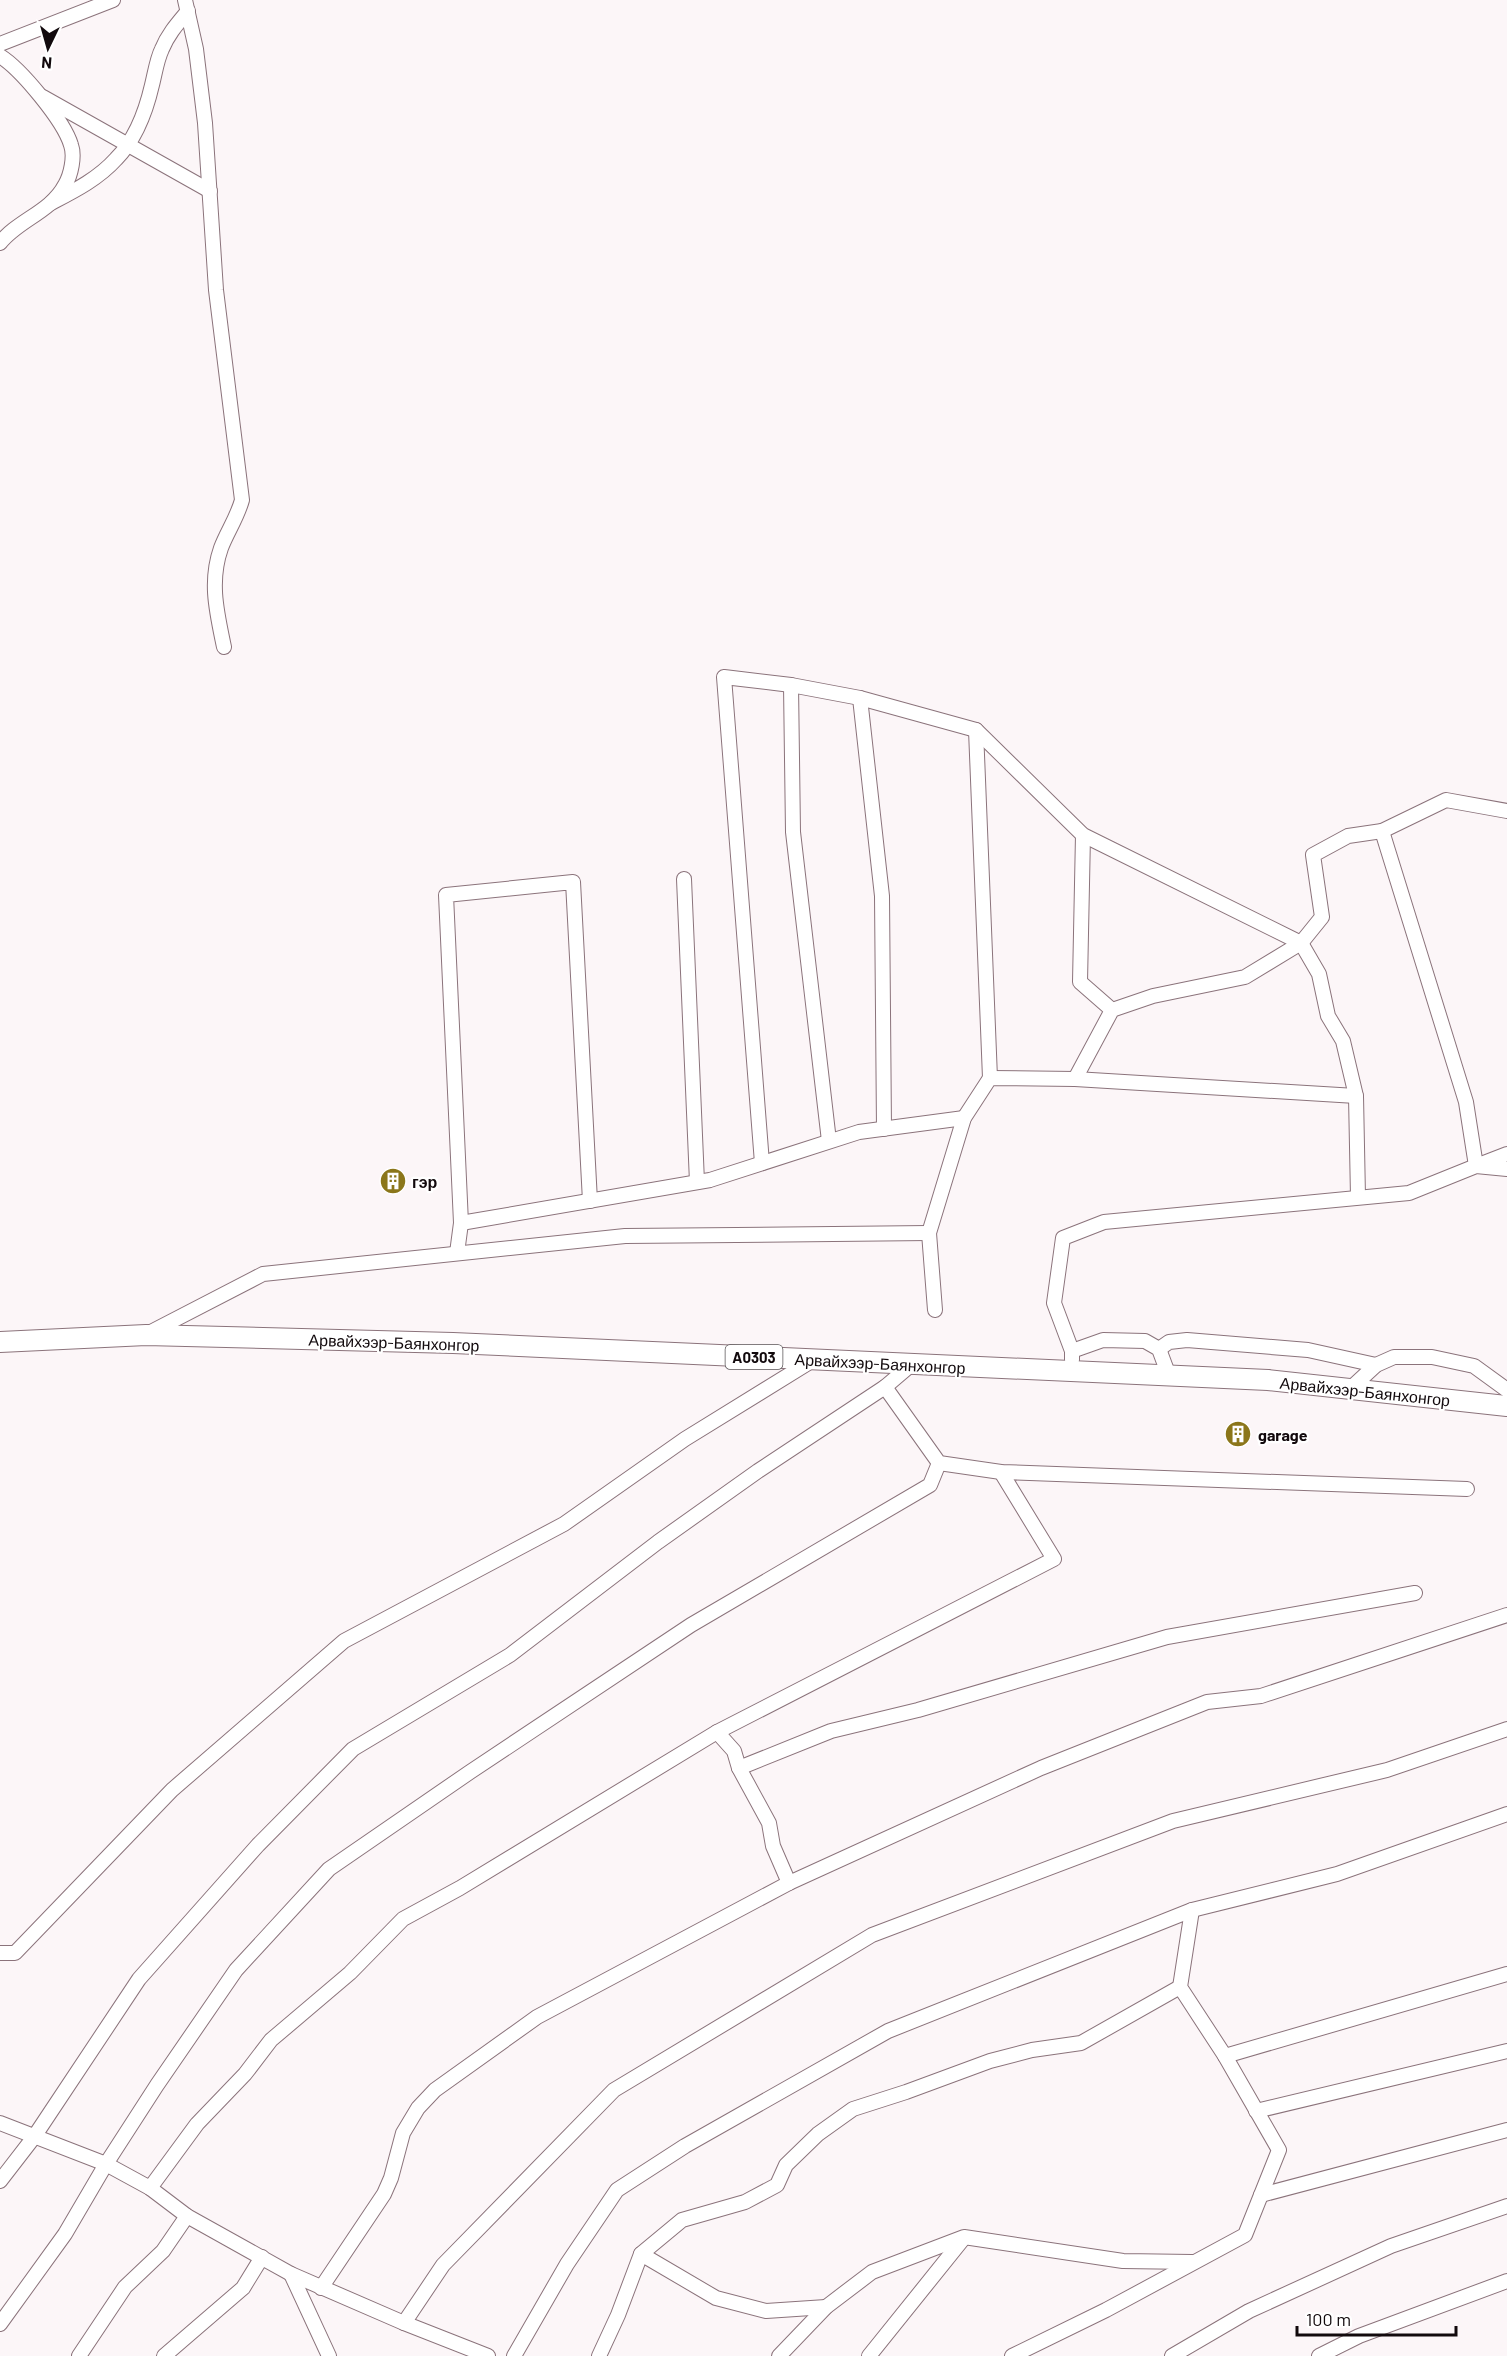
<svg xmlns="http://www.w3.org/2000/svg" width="1507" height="2356" viewBox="0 0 1507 2356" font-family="Barlow,sans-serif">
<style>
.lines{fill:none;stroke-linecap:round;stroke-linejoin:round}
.minor-casing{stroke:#8b737b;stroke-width:16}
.highway-casing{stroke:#8b737b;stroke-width:22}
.minor{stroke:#fff;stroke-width:14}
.highway{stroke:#fff;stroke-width:20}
.labels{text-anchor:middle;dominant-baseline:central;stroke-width:4.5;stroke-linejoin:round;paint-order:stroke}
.shield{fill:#fff;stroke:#595456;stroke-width:1.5}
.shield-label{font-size:15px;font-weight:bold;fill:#120a0d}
.poi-label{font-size:16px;font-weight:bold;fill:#120a0d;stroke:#fff;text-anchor:start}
.street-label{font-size:16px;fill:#120a0d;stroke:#fff}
</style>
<rect width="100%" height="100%" fill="#fcf6f8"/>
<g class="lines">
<defs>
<g id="minor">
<path d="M 185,0 L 196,49 L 205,123 L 216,290 L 242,500 C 237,518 227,532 221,548 C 209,582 217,613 224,647"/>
<path d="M 0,44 L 113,0"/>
<path d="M 0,56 C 21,69 64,121 71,145 C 75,156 71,175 65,185 C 51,212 18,220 0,243"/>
<path d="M 43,97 L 210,191"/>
<path d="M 51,203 C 74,191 98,179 116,159 C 135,140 146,111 152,85 C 155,73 157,59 162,49 C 168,34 178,23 188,11"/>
<path d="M 791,685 L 793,832 L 829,1141"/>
<path d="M 860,698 L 882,896 L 884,1129"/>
<path d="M 976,730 L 990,1078"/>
<path d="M 1382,831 L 1466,1102 L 1476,1166 L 1507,1154"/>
<path d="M 1083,835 L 1080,982 L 1112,1010"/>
<path d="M 684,879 L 697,1182"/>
<path d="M 1075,1079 L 1112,1010 L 1153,996 L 1245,977 L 1301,943 L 1322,917 L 1313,855 L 1348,836 L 1382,831 L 1446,800 L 1507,811"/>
<path d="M 762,1163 L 724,677 L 791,685 L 860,698 L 976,730 L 1083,835 L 1301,943 L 1319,974 L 1328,1016 L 1343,1041 L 1356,1096 L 1358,1197"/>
<path d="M 461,1223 L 710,1180 L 859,1132 L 964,1118"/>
<path d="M 457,1253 L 461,1223 L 446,895 L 573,882 L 590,1201"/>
<path d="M 935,1310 L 929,1233 L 964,1118 L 990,1078 L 1075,1079 L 1356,1096"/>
<path d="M 147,1334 L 263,1274 L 625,1236 L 929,1233"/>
<path d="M 1159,1349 L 1169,1342 L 1187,1340 L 1308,1350 L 1376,1365"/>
<path d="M 1072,1351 L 1054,1303 L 1063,1238 L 1104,1222 L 1409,1193 L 1476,1166 L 1507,1169"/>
<path d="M 1072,1360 L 1072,1351 L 1103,1340 L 1145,1341 L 1159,1349 L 1169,1376"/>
<path d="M 885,1387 L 939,1463 L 1001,1472 L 1467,1489"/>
<path d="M 1350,1389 L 1376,1365 L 1394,1357 L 1432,1357 L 1474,1366 L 1507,1390"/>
<path d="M 717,1732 L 734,1751 L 739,1768 L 769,1823 L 773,1846 L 789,1883"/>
<path d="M 739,1768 L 831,1731 L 918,1710 L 1167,1637 L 1415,1593"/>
<path d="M 0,1953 L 15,1953 L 172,1790 L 344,1641 L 564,1524 L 685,1439 L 813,1360"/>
<path d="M 1225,2056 L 1507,1974"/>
<path d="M 1256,2111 L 1507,2051"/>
<path d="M 0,2123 L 106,2164 L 150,2188 L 187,2216 L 291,2274 L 404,2323 L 488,2356"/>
<path d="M 0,2181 L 34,2137 L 139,1979 L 258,1845 L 353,1749 L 510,1655 L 658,1542 L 758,1471 L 885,1387 L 912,1364"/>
<path d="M 150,2188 L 197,2124 L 245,2074 L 271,2040 L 350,1973 L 403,1919 L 460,1888 L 717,1732 L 1054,1559 L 1001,1472"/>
<path d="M 1261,2195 L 1507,2130"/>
<path d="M 641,2254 L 716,2298 L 766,2311 L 826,2307"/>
<path d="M 291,2274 L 329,2356"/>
<path d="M 321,2288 L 384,2194 L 391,2178 L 403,2133 L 418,2108 L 435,2090 L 537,2017 L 789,1883 L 1041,1768 L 1207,1702 L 1261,1696 L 1507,1615"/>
<path d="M 404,2323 L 443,2265 L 614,2090 L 872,1935 L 1173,1821 L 1387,1770 L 1507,1729"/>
<path d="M 0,2324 L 65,2234 L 106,2164 L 157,2085 L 236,1970 L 329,1869 L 470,1772 L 691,1625 L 930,1485 L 939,1463"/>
<path d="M 79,2356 L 125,2287 L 163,2251 L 187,2216"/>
<path d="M 164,2356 L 243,2288 L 262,2257"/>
<path d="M 514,2356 L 567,2264 L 617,2190 L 685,2146 L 888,2031 L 1192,1910 L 1337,1874 L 1507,1814"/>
<path d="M 599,2356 L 618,2315 L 641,2254 L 682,2220 L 745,2202 L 777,2185 L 786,2165 L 818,2134 L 853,2109 L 906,2092 L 990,2061 L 1032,2050 L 1081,2043 L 1180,1987"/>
<path d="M 779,2356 L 826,2307 L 872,2272 L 964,2237 L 1123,2261 L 1192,2262"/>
<path d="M 869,2356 L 963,2239"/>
<path d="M 1012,2356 L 1106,2310 L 1245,2235 L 1279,2150 L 1225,2056 L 1180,1987 L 1192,1910"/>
<path d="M 1172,2356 L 1249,2311 L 1391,2246 L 1507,2206"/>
<path d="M 1319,2356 L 1359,2336 L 1507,2281"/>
</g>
<path id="highway" d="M 0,1342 L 146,1335 L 453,1343 L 1268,1380 L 1507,1406"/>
</defs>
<use href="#minor" class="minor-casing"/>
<use href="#highway" class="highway-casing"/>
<use href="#minor" class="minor"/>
<use href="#highway" class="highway"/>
</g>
<defs>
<symbol id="building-disc" viewBox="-11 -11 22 22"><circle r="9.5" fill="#8b761a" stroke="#fff"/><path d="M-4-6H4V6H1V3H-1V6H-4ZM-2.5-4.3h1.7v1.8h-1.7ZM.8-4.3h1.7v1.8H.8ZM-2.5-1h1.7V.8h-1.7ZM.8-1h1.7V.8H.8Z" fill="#fff"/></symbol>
</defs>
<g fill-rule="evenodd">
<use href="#building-disc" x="378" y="1166" width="30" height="30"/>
<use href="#building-disc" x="1223" y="1419" width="30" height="30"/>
</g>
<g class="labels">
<rect class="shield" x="725.5" y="1345" width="57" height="24" rx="4.5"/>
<g class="shield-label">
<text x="754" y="1357">A0303</text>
</g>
<g class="poi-label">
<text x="412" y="1181">гэр</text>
<text x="1258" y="1434">garage</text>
</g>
<g class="street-label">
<text transform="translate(394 1342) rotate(2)">Арвайхээр-Баянхонгор</text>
<text transform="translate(880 1363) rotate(3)">Арвайхээр-Баянхонгор</text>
<text transform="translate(1365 1391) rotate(6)">Арвайхээр-Баянхонгор</text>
</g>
</g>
<g transform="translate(48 48) rotate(185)" stroke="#ffffff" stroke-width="4.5" paint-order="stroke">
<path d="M0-4.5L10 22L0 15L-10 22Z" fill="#120a0d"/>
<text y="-9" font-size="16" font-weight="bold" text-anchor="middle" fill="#120a0d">N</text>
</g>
<path d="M1297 2326v9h159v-9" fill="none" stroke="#120a0d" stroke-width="3"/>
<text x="1306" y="2326" font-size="18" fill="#120a0d" stroke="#ffffff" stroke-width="4.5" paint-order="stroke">100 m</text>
</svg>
